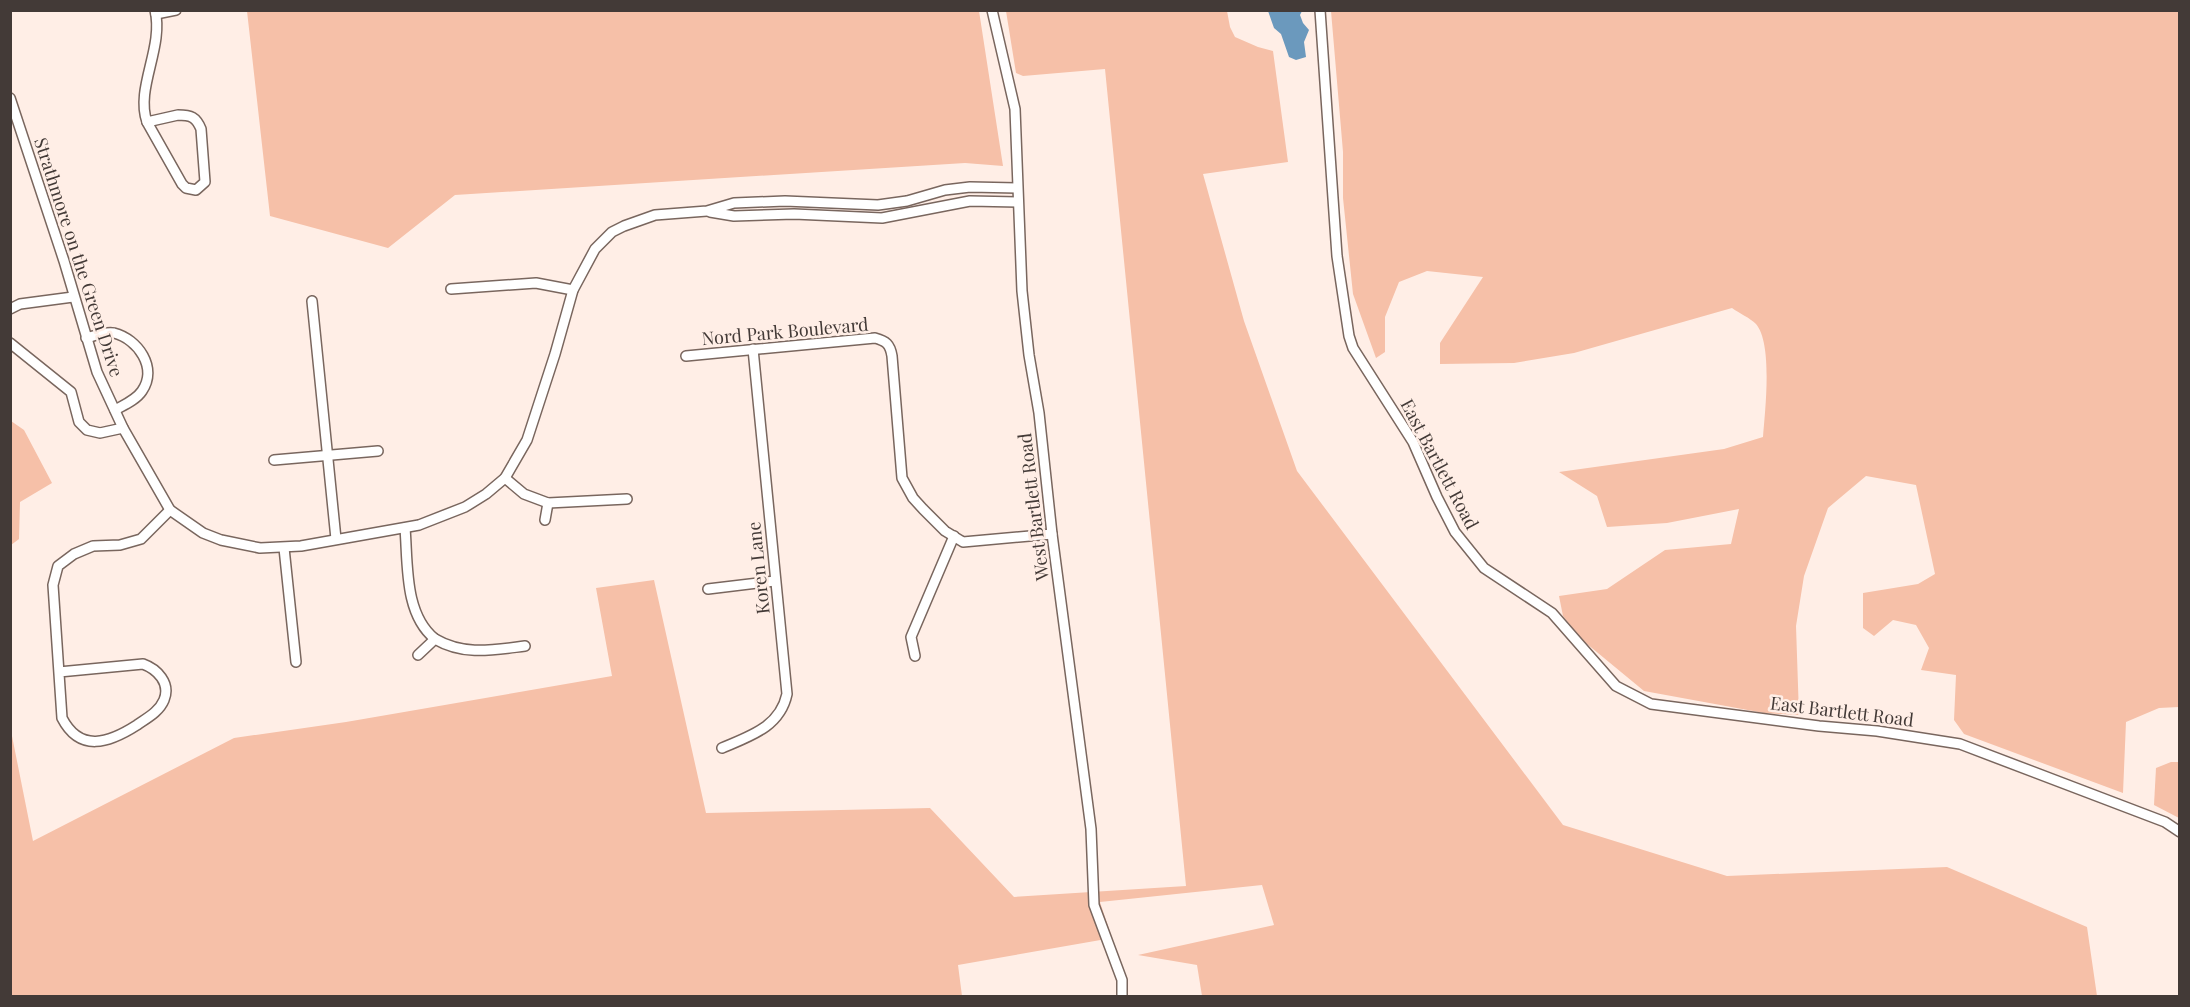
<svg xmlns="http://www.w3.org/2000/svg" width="2190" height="1007" viewBox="0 0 2190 1007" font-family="'Playfair Display',serif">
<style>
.green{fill:#f6c0a8}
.water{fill:#6b99bd}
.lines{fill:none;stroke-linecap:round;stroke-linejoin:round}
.minor-casing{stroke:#79665e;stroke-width:12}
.minor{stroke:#fff;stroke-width:9}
.labels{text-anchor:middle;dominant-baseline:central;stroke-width:5;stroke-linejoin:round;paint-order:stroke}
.street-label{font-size:18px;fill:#433a37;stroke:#ffeee6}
</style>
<rect width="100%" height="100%" fill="#ffeee6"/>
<g class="green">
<path d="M 247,11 L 979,11 L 1003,166 L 965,163 L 455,195 L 388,248 L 270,216 Z"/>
<path d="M 1006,11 L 1227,11 L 1230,27 L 1235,37 L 1258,47 L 1273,51 L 1288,162 L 1203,174 L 1244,321 L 1297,471 L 1563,825 L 1727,876 L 1947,867 L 2087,927 L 2097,996 L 1202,996 L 1197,965 L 1138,955 L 1274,925 L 1262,885 L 1100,902 L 1112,938 L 958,965 L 962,996 L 11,996 L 10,726 L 33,841 L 234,738 L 346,722 L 612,676 L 596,588 L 654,580 L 706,813 L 930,808 L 1014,897 L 1186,886 L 1105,69 L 1023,76 L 1016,73 Z"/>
<path d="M 1331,11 L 2179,11 L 2179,707 L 2159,708 L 2126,722 L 2123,793 L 1964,734 L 1954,720 L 1956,675 L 1921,670 L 1929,648 L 1916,625 L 1893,620 L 1874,636 L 1863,628 L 1863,593 L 1918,584 L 1935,574 L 1916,485 L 1866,476 L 1828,508 L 1804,576 L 1796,626 L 1799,715 L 1764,713 L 1644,691 L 1581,639 L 1563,616 L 1559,596 L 1607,589 L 1665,550 L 1731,544 L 1739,509 L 1667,523 L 1607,527 L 1597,496 L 1559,472 L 1724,449 L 1763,437 C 1765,411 1773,344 1756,324 C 1750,318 1739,313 1732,308 L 1574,353 L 1514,363 L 1440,364 L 1440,343 L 1483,277 L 1427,271 L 1399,282 L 1385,317 L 1385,352 L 1376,358 L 1353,294 L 1343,198 L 1343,152 Z"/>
<path d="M 11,421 L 24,430 L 52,483 L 20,502 L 19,539 L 11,545 Z"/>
<path d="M 2171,762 L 2179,762 L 2179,818 L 2154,805 L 2156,768 Z"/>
</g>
<path class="water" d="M 1268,11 L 1302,11 L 1300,15 L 1303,23 L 1309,30 L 1304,42 L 1306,57 L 1296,60 L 1289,57 L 1281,34 L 1274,28 Z"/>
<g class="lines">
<defs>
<g id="minor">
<path d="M 992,10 L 1015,109 L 1022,291 L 1029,355 L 1039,413 L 1052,534 L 1091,829 L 1094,905 L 1122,980 L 1122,996"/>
<path d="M 1320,10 L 1337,256 L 1349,336 L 1353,348 L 1413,442 L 1437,497 L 1455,532 L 1484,568 L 1552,613 L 1616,686 L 1651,704 L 1819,726 L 1877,731 L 1960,744 L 2165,822 L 2180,832"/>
<path d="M 156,14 L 176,10"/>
<path d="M 10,98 L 64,261 L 97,372 L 123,428 L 170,510 L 203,533 L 221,540 L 260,548 L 301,546 L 419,525 L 465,507 L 486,494 L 505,478 L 527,440 L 555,354 L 573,290 L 595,249 L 612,232 L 624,226 L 655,215 L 707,211 L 734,203 L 785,201 L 878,205 L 907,201 L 945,190 L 970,187 L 1017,188"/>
<path d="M 178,115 C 191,115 196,117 201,129 L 205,182 L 196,190 L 186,188 L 182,184 L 147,122 Z"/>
<path d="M 147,122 C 135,88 164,48 155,10"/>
<path d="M 710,212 L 734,216 L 794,214 L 882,218 L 970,201 L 1018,202"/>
<path d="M 451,289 L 536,283 L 573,290"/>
<path d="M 312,301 L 336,539"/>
<path d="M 10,309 L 20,304 L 73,297"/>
<path d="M 86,338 C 95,336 105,331 114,333 C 138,339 158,368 142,391 C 136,400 124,405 115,410"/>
<path d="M 10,343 L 71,392 L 79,422 L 87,430 L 100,433 L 123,428"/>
<path d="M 686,356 L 875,338 C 886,341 890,344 892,356 L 902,478 L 913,498 L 923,509 L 945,531 L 963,542 L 1052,534"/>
<path d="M 274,460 L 378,451"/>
<path d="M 505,478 L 524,494 L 548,503 L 627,499"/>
<path d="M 545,520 L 548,503"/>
<path d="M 405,528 C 408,564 404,614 435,639"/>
<path d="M 284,548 L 296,662"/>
<path d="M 708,589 L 775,581"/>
<path d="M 418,655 L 435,639 C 464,656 493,650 525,646"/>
<path d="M 915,656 L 911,637 L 954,536"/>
<path d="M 59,672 L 143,664 C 157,669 171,683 164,700 C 159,712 147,718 137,725 C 109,743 80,753 62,718 L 53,585 L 58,566 L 74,554 L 93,546 L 120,545 L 141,539 L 170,510"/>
<path d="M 722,748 C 750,736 780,727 787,694 L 753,349"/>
</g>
</defs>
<use href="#minor" class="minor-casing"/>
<use href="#minor" class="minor"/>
</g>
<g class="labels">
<g class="street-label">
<text transform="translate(79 257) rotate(72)">Strathmore on the Green Drive</text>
<text transform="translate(785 331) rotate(-5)">Nord Park Boulevard</text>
<text transform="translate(1440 464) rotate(62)">East Bartlett Road</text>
<text transform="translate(1033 507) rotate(-97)">West Bartlett Road</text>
<text transform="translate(758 568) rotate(-96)">Koren Lane</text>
<text transform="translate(1842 711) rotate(7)">East Bartlett Road</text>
</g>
</g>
<rect width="2190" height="1007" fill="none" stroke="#433a37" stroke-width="24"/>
</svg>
